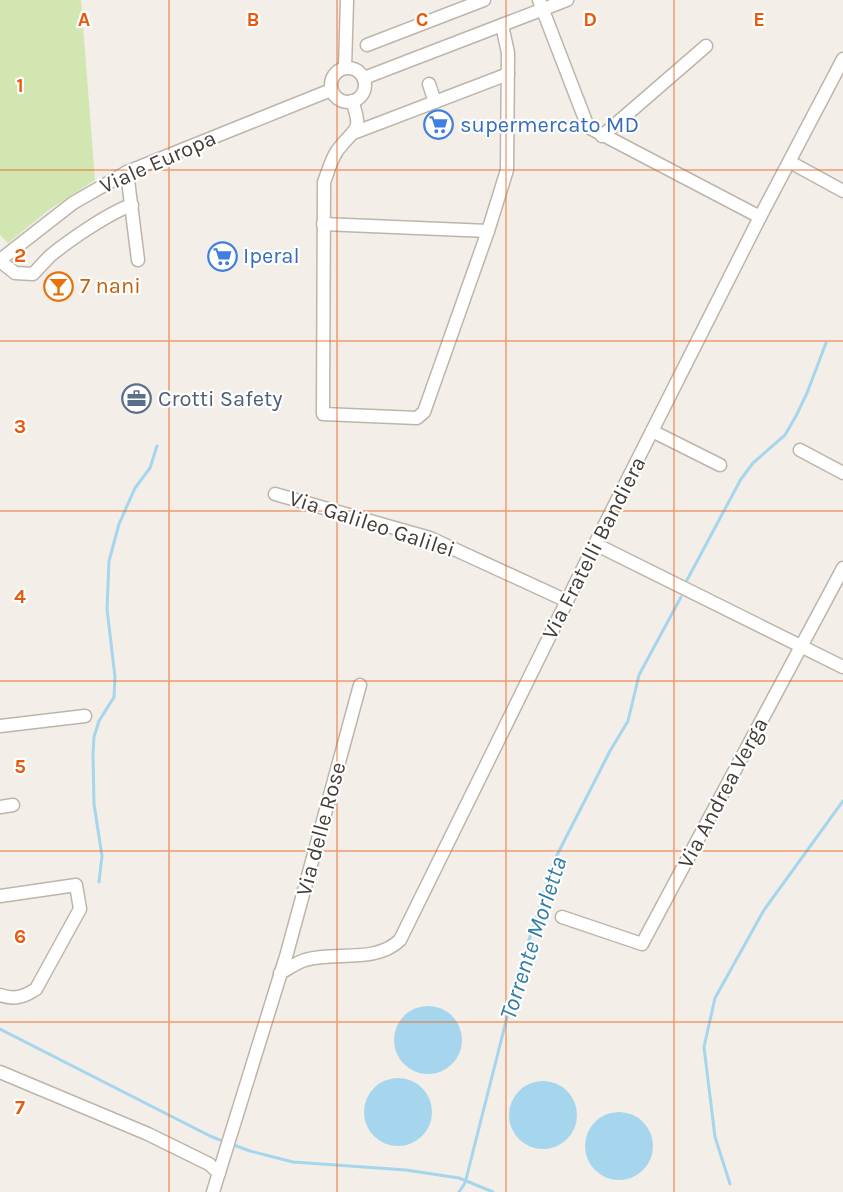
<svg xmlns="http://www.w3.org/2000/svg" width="843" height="1192" viewBox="0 0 843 1192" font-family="Karla,sans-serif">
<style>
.green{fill:#d2e6b1}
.water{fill:#a5d6ed}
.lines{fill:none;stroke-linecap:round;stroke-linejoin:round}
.stream{stroke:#a5d6ed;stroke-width:3}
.minor-casing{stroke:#beb5aa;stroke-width:15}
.minor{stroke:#fff;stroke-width:12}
.grid{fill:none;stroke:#e8590c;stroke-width:1.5;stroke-opacity:0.55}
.labels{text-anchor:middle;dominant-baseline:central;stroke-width:4.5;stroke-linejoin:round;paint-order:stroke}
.shop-label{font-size:22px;fill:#366cbe;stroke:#fff;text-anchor:start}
.street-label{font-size:22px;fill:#453e36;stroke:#fff}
.food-label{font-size:22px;fill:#c56008;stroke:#fff;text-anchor:start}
.service-label{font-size:22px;fill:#4e5e75;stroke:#fff;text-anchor:start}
.water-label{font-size:24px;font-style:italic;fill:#317ea5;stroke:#fff}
.grid-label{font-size:20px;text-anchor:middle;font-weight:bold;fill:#e8590c;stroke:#fff;stroke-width:4.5;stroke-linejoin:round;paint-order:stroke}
</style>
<rect width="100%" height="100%" fill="#f3eee7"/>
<path class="green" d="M 0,0 L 81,0 L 95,180 L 50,209 L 8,243 L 0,235 Z"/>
<g class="water">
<circle cx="428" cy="1040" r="34"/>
<circle cx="398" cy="1112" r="34"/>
<circle cx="543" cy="1115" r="34"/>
<circle cx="619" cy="1146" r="34"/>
</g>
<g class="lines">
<g class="stream">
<path d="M 687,580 L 741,479 L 753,463 L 785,435 L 796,416 L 807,393 L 826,343"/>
<path d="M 99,882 L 102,856 L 94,804 L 93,754 L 94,737 L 99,721 L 114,697 L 115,677 L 107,609 L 109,561 L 119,524 L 135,488 L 150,468 L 157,446"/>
<path d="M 0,1029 L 210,1136 L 225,1142"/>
<path d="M 231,1144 L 250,1151 L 293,1162 L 406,1170 L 459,1178 L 493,1192"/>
<path d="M 730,1184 L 715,1137 L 704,1047 L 715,998 L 764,910 L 843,801"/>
<path d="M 459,1192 L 465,1183 L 517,978 L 554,861 L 610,751 L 628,721 L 639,675 L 681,597"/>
</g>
<defs>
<g id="minor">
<path d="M 539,0 L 588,127 L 760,217"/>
<path d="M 367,45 L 484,0"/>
<path d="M 345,68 L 347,0"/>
<circle cx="348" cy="85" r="17"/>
<path d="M 364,78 L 567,0"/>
<path d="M 429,84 L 435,102"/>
<path d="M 352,101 C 364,134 354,127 337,151 C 331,160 328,172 324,182 L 323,414 L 417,418 L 424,412 L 488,231 L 507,170 L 508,53 L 502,25"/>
<path d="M 356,132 L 508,74"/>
<path d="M 602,136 L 706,46"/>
<path d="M 790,162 L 843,191"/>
<path d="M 127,172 L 138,260"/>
<path d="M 323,224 L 488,231"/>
<path d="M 0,260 L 73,203 L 127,172 L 331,90"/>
<path d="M 0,261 L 15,273 L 33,274 C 39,268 44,262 50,256 C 68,241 110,212 132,205"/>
<path d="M 652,431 L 720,465"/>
<path d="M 800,450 L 843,473"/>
<path d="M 275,494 L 430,538 L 567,601"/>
<path d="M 595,544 L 843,667"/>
<path d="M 0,726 L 85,716"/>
<path d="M 0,807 L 13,805"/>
<path d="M 0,896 L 76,885 L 80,909 L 36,989 C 24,997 14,1000 0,995"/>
<path d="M 562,917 L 642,944 L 843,568"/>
<path d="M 280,973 C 288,969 296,963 305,960 C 335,951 375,964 400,940 L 595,544 L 760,217 L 843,59"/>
<path d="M 0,1072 L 148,1134 L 209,1164 L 219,1173"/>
<path d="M 213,1192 L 287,953 L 360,685"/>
</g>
</defs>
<use href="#minor" class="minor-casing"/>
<use href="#minor" class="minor"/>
</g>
<path class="grid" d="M 169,0 L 169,1192M 337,0 L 337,1192M 506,0 L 506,1192M 674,0 L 674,1192M 0,170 L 843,170M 0,341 L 843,341M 0,511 L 843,511M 0,681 L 843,681M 0,851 L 843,851M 0,1022 L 843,1022"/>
<defs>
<symbol id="supermarket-ring" viewBox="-11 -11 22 22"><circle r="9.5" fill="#fff" stroke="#3f7fe0" stroke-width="1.5"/><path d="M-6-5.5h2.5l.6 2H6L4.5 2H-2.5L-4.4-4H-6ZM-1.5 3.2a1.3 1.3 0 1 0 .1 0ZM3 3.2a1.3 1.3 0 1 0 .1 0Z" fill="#3f7fe0"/></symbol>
<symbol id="bar-ring" viewBox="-11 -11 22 22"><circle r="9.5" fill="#fff" stroke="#e8710a" stroke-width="1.5"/><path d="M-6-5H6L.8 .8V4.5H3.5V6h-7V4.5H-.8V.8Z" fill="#e8710a"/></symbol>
<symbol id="office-ring" viewBox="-11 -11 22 22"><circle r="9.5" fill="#fff" stroke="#5c6f8a" stroke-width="1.5"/><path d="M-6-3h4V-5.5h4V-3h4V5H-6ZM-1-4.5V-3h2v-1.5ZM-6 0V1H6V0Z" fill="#5c6f8a"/></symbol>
</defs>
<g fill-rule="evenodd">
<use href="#supermarket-ring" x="422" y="108" width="33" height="33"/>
<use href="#supermarket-ring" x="206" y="240" width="33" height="33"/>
<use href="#bar-ring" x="42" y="270" width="33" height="33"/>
<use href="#office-ring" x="120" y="382" width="33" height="33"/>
</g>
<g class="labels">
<g class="shop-label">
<text x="460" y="125">supermercato MD</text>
<text x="243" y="256">Iperal</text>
</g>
<g class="street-label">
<text transform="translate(158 162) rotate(-24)">Viale Europa</text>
<text transform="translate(372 524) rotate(18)">Via Galileo Galilei</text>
<text transform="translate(594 548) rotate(-63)">Via Fratelli Bandiera</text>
<text transform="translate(723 793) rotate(-62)">Via Andrea Verga</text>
<text transform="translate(321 829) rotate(-75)">Via delle Rose</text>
</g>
<g class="food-label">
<text x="80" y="286">7 nani</text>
</g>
<g class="service-label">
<text x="158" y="399">Crotti Safety</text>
</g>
<g class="water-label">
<text transform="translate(533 938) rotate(-72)">Torrente Morletta</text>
</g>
</g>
<g class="grid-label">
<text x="84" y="26">A</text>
<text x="253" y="26">B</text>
<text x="422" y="26">C</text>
<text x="590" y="26">D</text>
<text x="759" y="26">E</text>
<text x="20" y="92">1</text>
<text x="20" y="262">2</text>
<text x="20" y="433">3</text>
<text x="20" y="603">4</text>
<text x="20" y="773">5</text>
<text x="20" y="943">6</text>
<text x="20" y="1114">7</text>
</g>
</svg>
